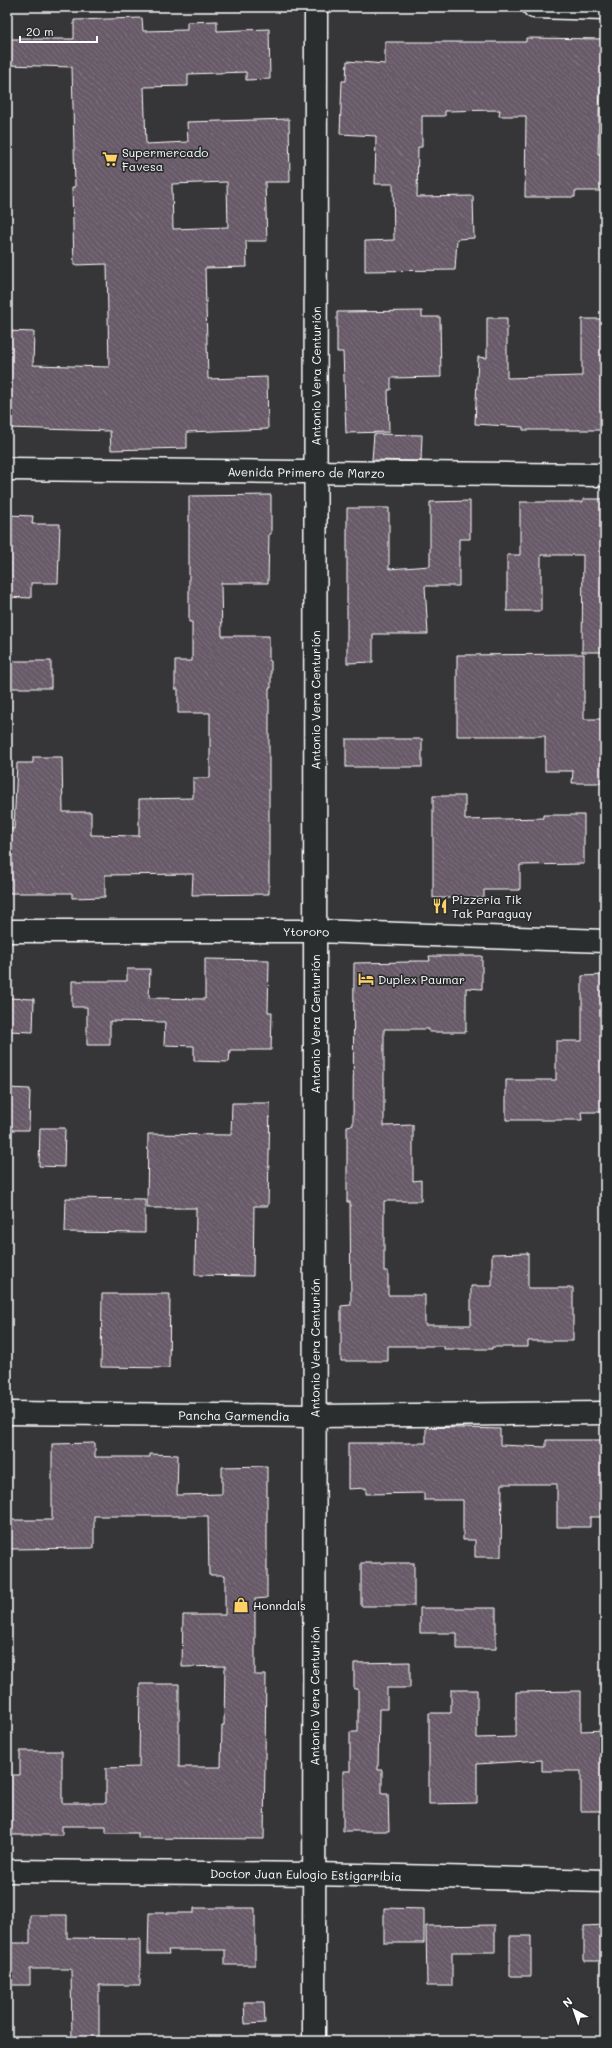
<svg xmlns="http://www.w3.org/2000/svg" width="612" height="2048" viewBox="0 0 612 2048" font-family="Mali,sans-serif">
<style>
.building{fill:url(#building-back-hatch);stroke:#fff;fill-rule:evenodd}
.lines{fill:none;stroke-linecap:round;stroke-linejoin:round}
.minor-casing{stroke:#fff;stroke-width:25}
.minor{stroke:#2a2d2e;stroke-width:22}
.labels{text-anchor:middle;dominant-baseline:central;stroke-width:3.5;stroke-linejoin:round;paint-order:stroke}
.poi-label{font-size:12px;fill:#fff;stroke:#2a2d2e;text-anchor:start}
.street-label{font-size:12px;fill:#fff;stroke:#2a2d2e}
</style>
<defs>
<pattern id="building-back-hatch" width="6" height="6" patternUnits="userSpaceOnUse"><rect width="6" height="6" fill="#675a67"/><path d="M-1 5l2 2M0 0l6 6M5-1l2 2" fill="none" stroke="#7e737e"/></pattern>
</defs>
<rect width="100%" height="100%" fill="#363639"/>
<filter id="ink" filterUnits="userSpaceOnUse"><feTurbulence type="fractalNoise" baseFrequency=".025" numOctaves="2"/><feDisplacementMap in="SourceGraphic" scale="8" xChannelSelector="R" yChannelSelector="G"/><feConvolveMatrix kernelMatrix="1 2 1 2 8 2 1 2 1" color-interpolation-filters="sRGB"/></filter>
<g filter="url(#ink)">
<g class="building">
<path d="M 142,18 L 143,31 L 187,30 L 187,22 L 217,21 L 217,31 L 269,29 L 270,79 L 246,80 L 246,72 L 188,74 L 188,86 L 144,87 L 146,144 L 188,142 L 187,122 L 289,119 L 290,182 L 265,182 L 267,241 L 246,241 L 247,267 L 205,268 L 208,379 L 267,377 L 268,429 L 187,432 L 187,448 L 111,450 L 110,431 L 7,428 L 7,331 L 34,332 L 33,365 L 109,367 L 107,264 L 74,265 L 72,187 L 75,187 L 72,67 L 7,65 L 7,39 L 74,39 L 74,20 ZM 227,182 L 228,227 L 173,229 L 172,184 Z"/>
<path d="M 526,38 L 605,39 L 605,86 L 600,85 L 598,154 L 605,154 L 605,191 L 575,191 L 575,197 L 525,197 L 526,116 L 499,116 L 500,110 L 445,111 L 445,116 L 422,116 L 422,147 L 418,147 L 417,197 L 473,196 L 474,238 L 457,239 L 455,270 L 365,271 L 365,241 L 394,240 L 393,184 L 375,184 L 376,136 L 340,134 L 342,81 L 346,81 L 347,61 L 385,64 L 385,42 L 526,42 Z"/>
<path d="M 422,311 L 422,317 L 440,317 L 441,377 L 391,378 L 391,390 L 388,390 L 389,432 L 346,433 L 343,352 L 337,352 L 337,312 Z"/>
<path d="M 487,318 L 507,318 L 507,378 L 582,376 L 582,319 L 602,319 L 602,346 L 605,346 L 605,430 L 523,430 L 523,427 L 475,424 L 478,357 L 487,358 Z"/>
<path d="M 374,434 L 422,435 L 421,461 L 372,460 Z"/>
<path d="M 271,495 L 271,534 L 269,534 L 268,583 L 221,583 L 222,636 L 269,636 L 269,661 L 271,661 L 271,688 L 269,688 L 269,894 L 192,895 L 193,874 L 105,875 L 105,897 L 72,898 L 72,893 L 7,893 L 7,829 L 14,829 L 17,763 L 33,763 L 33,757 L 62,757 L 63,812 L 91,812 L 91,835 L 139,836 L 139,799 L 193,798 L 193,778 L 210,778 L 210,713 L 178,713 L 178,689 L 175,689 L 175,661 L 192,661 L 192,622 L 189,622 L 189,496 Z"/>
<path d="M 583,499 L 605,499 L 605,652 L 582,652 L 583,555 L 541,555 L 541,611 L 507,611 L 507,555 L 520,555 L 520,502 L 583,502 Z"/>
<path d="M 470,501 L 470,539 L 459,539 L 459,586 L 425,586 L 428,634 L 373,634 L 373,662 L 347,663 L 347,508 L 389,508 L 389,569 L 430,566 L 430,502 Z"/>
<path d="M 7,515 L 33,516 L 32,524 L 60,524 L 58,583 L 31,583 L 31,598 L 7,597 Z"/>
<path d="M 584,654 L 584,719 L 605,719 L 605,783 L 572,783 L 573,771 L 545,771 L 545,736 L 457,736 L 457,655 Z"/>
<rect x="7" y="661" width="44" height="27"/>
<rect x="346" y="739" width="76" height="28"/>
<path d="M 433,796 L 465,796 L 465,820 L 543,818 L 543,815 L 584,815 L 584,864 L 520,865 L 520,890 L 484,890 L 484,898 L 433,898 Z"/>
<path d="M 429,956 L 482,956 L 482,989 L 466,988 L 466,1032 L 429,1032 L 429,1029 L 384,1029 L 384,1126 L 413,1125 L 413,1181 L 421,1180 L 421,1201 L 384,1201 L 384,1271 L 388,1271 L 388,1295 L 425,1295 L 425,1325 L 471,1325 L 471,1286 L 492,1286 L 492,1254 L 528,1253 L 528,1288 L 573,1288 L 573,1341 L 528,1341 L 528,1347 L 492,1347 L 492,1349 L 444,1349 L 444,1346 L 388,1346 L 388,1361 L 341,1361 L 341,1306 L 351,1305 L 350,1202 L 347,1202 L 347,1126 L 353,1125 L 354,963 L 409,962 L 409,961 L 430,961 Z"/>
<path d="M 205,959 L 269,960 L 268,1012 L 272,1012 L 271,1050 L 230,1050 L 229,1062 L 194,1061 L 194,1046 L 164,1045 L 165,1022 L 110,1021 L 110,1045 L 87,1045 L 87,1007 L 72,1007 L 72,981 L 127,981 L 127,969 L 150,969 L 149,998 L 205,999 Z"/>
<path d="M 605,975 L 605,1112 L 581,1112 L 582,1120 L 506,1120 L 506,1080 L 556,1080 L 556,1041 L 582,1041 L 582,976 Z"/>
<path d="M 7,998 L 34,999 L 33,1032 L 7,1031 Z"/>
<path d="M 7,1088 L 30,1089 L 29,1130 L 7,1130 Z"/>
<path d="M 232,1103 L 270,1103 L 268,1206 L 254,1206 L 253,1276 L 195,1275 L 196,1208 L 147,1208 L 148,1134 L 231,1135 Z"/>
<path d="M 40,1128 L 65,1128 L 64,1167 L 39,1166 Z"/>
<path d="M 66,1198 L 145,1199 L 145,1233 L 65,1232 Z"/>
<path d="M 102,1294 L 170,1294 L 169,1368 L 101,1367 Z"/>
<path d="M 426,1427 L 500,1429 L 500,1445 L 546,1447 L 546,1440 L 605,1440 L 605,1517 L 590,1517 L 590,1527 L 557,1527 L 557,1484 L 502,1484 L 501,1557 L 475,1557 L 475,1540 L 463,1540 L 463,1500 L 424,1500 L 424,1493 L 366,1494 L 366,1488 L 348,1489 L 348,1443 L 426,1443 Z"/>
<path d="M 95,1443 L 95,1457 L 150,1457 L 150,1454 L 178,1455 L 177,1495 L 222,1494 L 222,1467 L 267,1466 L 267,1598 L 255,1599 L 255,1675 L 266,1675 L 264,1839 L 138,1838 L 138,1833 L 106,1833 L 106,1826 L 62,1826 L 62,1835 L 7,1835 L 7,1775 L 20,1775 L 20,1751 L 62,1751 L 62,1803 L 106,1803 L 106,1768 L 139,1767 L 140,1684 L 179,1684 L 179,1767 L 221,1767 L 222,1725 L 224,1725 L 225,1666 L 182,1667 L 183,1615 L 225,1615 L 225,1575 L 209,1575 L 208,1516 L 94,1516 L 94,1548 L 7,1549 L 7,1520 L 52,1520 L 52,1444 Z"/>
<rect x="361" y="1563" width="53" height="43"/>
<path d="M 420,1608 L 496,1608 L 496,1649 L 457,1649 L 457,1633 L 420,1633 Z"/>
<path d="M 410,1662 L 410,1688 L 387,1688 L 387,1709 L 379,1709 L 378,1770 L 382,1770 L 382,1794 L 388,1794 L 389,1831 L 343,1831 L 343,1771 L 350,1771 L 350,1732 L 358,1732 L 358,1689 L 354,1689 L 354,1663 Z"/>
<path d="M 451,1690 L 477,1690 L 477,1738 L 516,1737 L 516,1692 L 581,1691 L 581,1731 L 605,1730 L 605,1811 L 581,1811 L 581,1771 L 542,1771 L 542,1760 L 477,1764 L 477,1803 L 429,1804 L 429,1713 L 451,1713 Z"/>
<path d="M 194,1908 L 255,1908 L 255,1965 L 225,1965 L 225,1950 L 168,1950 L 169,1954 L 148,1954 L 149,1913 L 194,1913 Z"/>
<path d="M 384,1908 L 424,1909 L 424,1943 L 384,1943 Z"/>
<path d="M 30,1915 L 67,1915 L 67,1938 L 140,1939 L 140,1985 L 99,1985 L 99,2041 L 72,2041 L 71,1969 L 30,1969 L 30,1985 L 7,1985 L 7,1943 L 30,1943 Z"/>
<path d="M 495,1925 L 495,1952 L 452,1952 L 452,1986 L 427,1986 L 426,1926 Z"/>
<path d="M 605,1925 L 605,1961 L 584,1961 L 584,1926 Z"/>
<rect x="510" y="1936" width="21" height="40"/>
<path d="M 244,2002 L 264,2002 L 265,2023 L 245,2024 Z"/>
</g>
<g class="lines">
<defs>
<g id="minor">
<path d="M 534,7 L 605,9"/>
<path id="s1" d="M 7,469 L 605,475"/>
<path id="s2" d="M 7,931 L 316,931 L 605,941"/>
<path id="s3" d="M 7,1413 L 315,1416 L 605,1413"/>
<path id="s4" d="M 7,1871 L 314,1874 L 605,1881"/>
<path id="s5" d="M 314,2041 L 316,7"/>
</g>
</defs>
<use href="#minor" class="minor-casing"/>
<use href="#minor" class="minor"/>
</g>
</g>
<defs>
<symbol id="supermarket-bare" viewBox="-9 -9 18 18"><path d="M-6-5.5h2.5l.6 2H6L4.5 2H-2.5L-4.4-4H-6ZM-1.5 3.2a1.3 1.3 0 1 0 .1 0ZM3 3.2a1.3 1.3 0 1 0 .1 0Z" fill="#ffd166" stroke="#2a2d2e" stroke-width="2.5" paint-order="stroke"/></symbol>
<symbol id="restaurant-bare" viewBox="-9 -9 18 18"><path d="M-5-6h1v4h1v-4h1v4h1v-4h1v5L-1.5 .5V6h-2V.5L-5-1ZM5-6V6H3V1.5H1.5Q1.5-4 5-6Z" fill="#ffd166" stroke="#2a2d2e" stroke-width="2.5" paint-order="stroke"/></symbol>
<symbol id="hotel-bare" viewBox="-9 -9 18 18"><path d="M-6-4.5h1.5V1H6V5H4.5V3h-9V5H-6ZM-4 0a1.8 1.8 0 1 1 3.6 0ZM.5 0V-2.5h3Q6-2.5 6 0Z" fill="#ffd166" stroke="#2a2d2e" stroke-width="2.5" paint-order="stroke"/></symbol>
<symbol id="shop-bare" viewBox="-9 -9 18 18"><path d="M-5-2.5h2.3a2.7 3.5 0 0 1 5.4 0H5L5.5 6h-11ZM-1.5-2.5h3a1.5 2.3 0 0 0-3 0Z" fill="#ffd166" stroke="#2a2d2e" stroke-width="2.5" paint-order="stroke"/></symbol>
</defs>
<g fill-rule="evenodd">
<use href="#supermarket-bare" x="99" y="148" width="22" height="22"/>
<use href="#restaurant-bare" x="429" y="895" width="22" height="22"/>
<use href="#hotel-bare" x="355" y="968" width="22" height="22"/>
<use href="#shop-bare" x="230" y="1594" width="22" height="22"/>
</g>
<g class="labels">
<g class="poi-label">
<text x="122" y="152">Supermercado<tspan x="122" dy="14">Favesa</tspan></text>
<text x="452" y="899">Pizzeria Tik<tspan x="452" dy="14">Tak Paraguay</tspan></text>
<text x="378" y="979">Duplex Paumar</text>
<text x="253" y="1605">Honndals</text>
</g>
<g class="street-label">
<text stroke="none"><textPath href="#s5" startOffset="1665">Antonio Vera Centurión</textPath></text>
<text stroke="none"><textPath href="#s1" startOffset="299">Avenida Primero de Marzo</textPath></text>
<text stroke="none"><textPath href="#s5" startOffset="1341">Antonio Vera Centurión</textPath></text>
<text stroke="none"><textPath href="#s2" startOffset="299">Ytororo</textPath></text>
<text stroke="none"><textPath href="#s5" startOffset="1017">Antonio Vera Centurión</textPath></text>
<text stroke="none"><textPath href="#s5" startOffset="693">Antonio Vera Centurión</textPath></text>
<text stroke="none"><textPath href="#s3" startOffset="227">Pancha Garmendia</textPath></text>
<text stroke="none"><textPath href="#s5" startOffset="345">Antonio Vera Centurión</textPath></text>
<text stroke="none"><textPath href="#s4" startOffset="299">Doctor Juan Eulogio Estigarribia</textPath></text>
</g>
</g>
<rect width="612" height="2048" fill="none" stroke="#2a2d2e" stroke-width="24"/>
<rect x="12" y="12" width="588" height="2024" fill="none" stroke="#fff" stroke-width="1.5" filter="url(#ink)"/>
<g transform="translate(574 2010) rotate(320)" stroke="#2a2d2e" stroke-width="3" paint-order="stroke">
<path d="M0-3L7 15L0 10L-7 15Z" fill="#ffffff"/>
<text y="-6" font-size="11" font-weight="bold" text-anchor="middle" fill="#ffffff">N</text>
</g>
<path d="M20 36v6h77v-6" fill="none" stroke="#ffffff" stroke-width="2"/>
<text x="26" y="36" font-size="12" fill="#ffffff" stroke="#2a2d2e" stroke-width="3" paint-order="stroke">20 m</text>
</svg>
